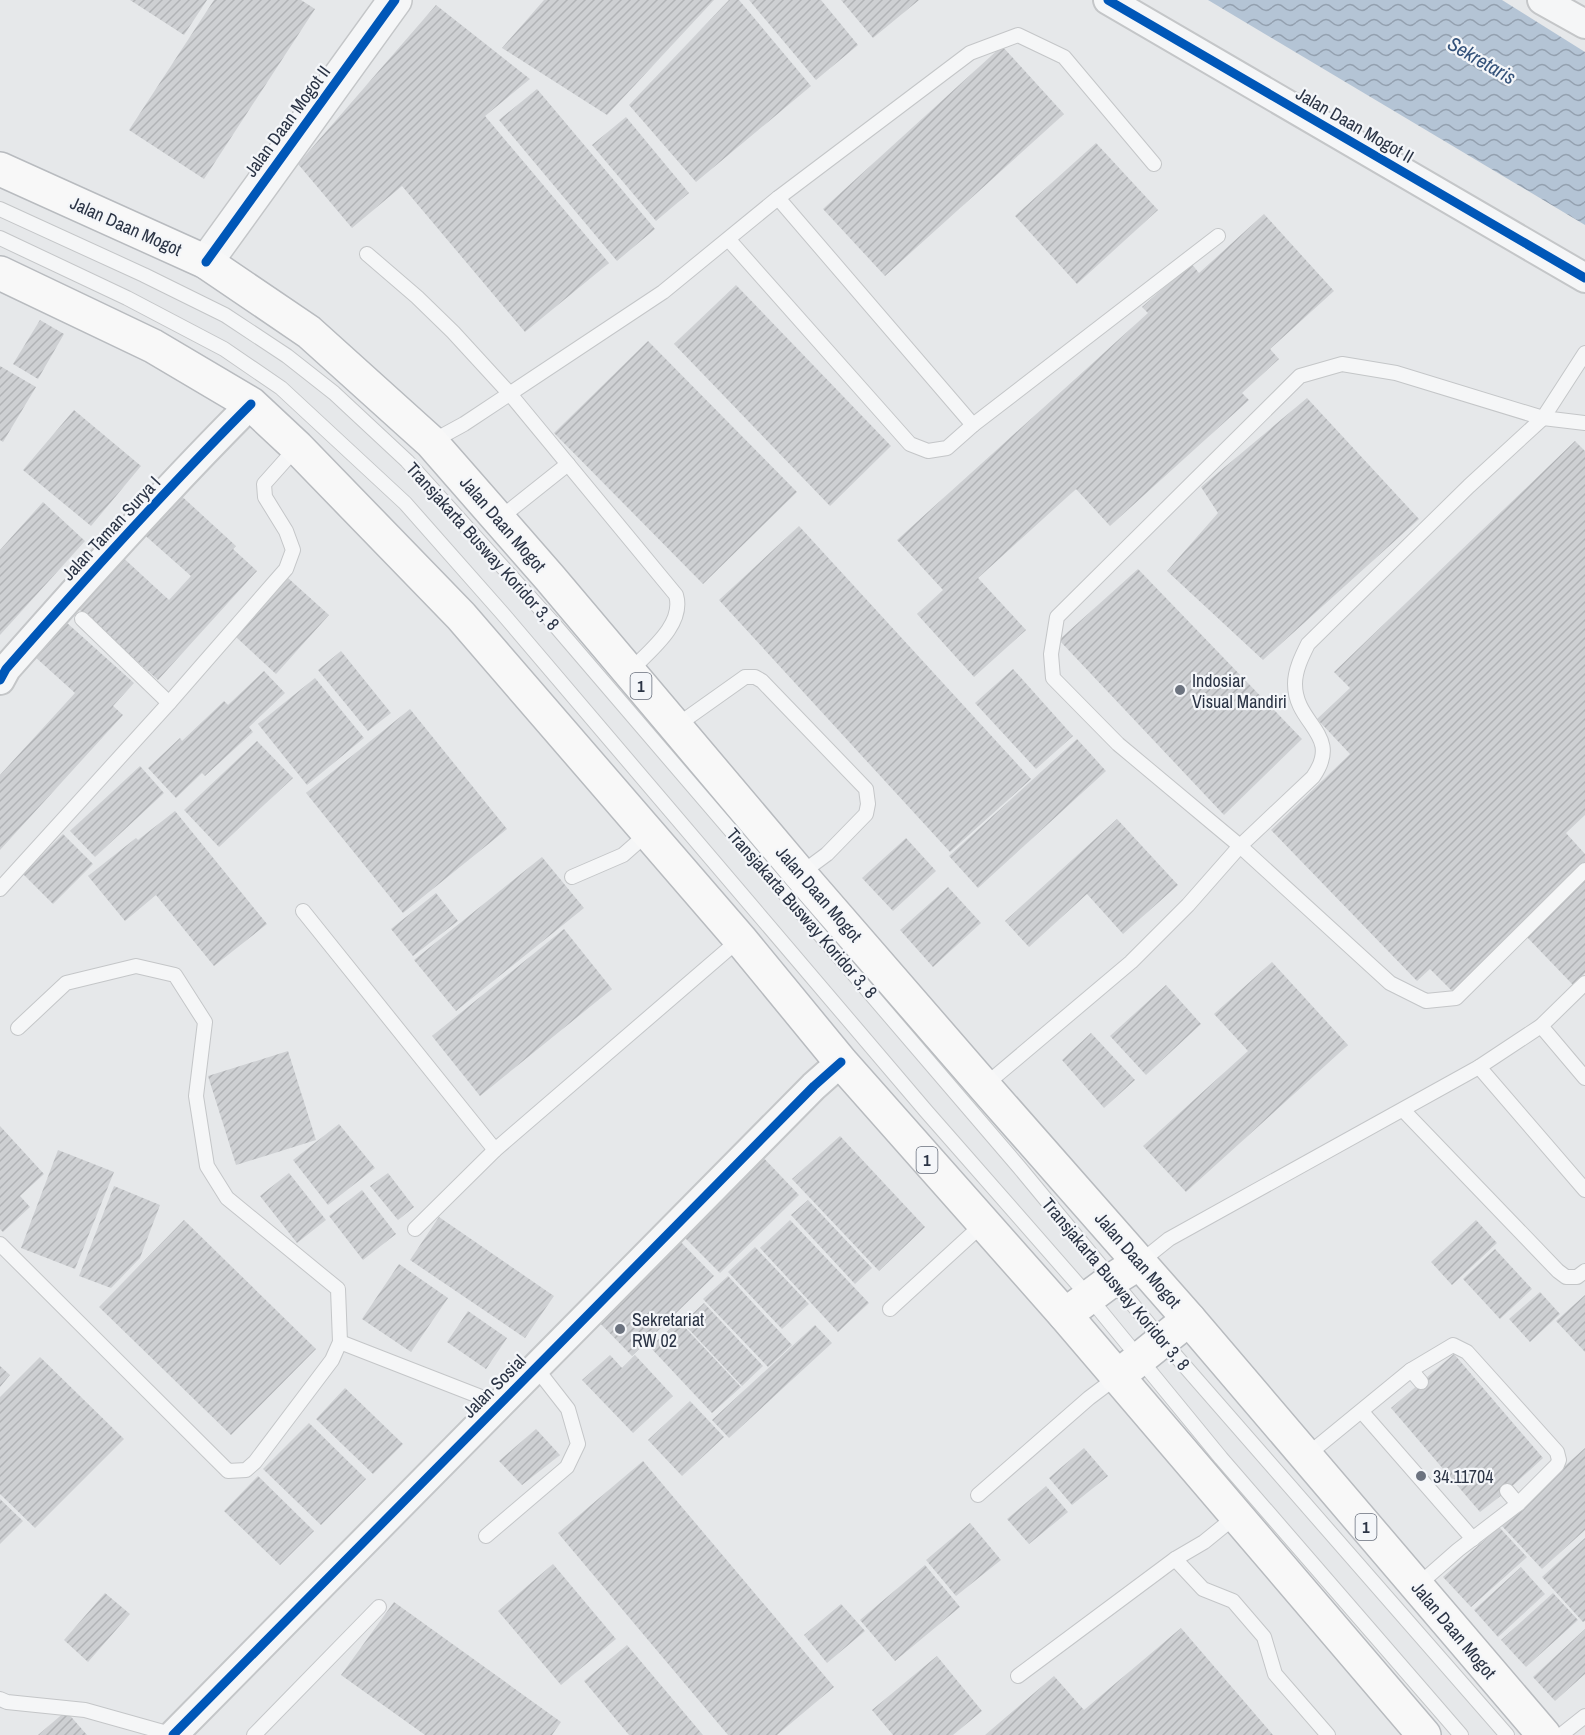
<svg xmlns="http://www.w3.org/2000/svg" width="1585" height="1735" viewBox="0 0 1585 1735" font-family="'Archivo Narrow',sans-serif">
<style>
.water{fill:url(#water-waves)}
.building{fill:url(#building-hatch)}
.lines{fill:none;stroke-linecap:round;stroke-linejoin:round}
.service-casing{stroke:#c4c6c8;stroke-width:16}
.minor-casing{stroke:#c4c6c8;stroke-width:32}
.tertiary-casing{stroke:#c4c6c8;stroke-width:36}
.trunk-casing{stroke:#b8bbbf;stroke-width:36}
.service{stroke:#f5f6f7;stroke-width:14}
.minor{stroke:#f5f6f7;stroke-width:28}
.tertiary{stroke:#f5f6f7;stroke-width:33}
.trunk{stroke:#f8f8f8;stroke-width:33}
.cycleway-casing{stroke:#f4f6f9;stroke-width:13}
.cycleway{stroke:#0057b8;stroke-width:9}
.poi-dot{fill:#6c737f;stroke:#f4f6f9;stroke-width:2}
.labels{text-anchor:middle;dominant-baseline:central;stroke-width:4.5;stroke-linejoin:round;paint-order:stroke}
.shield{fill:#f4f6f9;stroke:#676e7b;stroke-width:1.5}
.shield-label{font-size:16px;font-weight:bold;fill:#2b3445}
.street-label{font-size:18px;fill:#2b3445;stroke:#f4f6f9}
.poi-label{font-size:18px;fill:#2b3445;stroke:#f4f6f9;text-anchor:start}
.water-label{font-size:20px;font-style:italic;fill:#34527a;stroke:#f4f6f9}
</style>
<defs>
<pattern id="water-waves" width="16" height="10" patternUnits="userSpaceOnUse" patternTransform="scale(1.5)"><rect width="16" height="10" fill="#b4c4d5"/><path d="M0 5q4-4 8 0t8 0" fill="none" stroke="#93a0af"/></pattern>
<pattern id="building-hatch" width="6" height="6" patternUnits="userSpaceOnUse" patternTransform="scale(1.5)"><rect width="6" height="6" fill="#ced0d3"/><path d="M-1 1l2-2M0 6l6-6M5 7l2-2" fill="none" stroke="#b1b3b6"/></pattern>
</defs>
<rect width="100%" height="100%" fill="#e6e8ea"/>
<path class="water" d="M 1208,0 L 1502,0 L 1585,52 L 1585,225 Z"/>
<g class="building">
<path d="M 130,0 L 207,0 L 184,35 Z"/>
<path d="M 214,0 L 301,0 L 315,9 L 204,179 L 129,130 Z"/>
<path d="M 544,0 L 714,0 L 607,115 L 502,48 Z"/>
<path d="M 729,0 L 739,0 L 811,86 L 696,182 L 629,105 Z"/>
<path d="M 749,0 L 821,0 L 858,45 L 816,80 Z"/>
<path d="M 841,0 L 919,0 L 873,38 Z"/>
<path d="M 436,5 L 530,79 L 485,116 L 609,263 L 525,332 L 402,186 L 352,228 L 298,164 Z"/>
<path d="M 1002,46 L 1064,114 L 885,276 L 823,209 Z"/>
<path d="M 537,89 L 655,229 L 617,261 L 499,120 Z"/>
<path d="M 626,117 L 689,193 L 656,221 L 592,145 Z"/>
<path d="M 1096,143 L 1158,210 L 1077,284 L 1015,216 Z"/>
<path d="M 1264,214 L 1334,291 L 1270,349 L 1279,359 L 1242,393 L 1249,400 L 1110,526 L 1076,489 L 978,578 L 1026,630 L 974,677 L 917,614 L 943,590 L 897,540 L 1148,313 L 1142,307 L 1191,263 L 1199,273 Z"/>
<path d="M 736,285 L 891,446 L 830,506 L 674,344 Z"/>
<path d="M 40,320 L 64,334 L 38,379 L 13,364 Z"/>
<path d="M 648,341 L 797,492 L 703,584 L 554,433 Z"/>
<path d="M 0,366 L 36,387 L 3,442 L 0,440 Z"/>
<path d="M 1307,398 L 1419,519 L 1263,660 L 1167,571 L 1218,513 L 1201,487 Z"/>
<path d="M 74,410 L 141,466 L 91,526 L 23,470 Z"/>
<path d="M 1575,441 L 1585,451 L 1585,815 L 1566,833 L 1585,854 L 1585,869 L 1455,994 L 1430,969 L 1417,981 L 1271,830 L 1350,754 L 1317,719 L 1350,688 L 1334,672 Z"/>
<path d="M 176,491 L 236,546 L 233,549 L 257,571 L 158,680 L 72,603 L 118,553 L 169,600 L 191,576 L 140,531 Z"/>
<path d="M 43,502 L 85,541 L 0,635 L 0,550 Z"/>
<path d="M 799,526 L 1031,779 L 950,852 L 719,600 Z"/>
<path d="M 1138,569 L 1302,739 L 1224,815 L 1059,640 Z"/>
<path d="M 288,578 L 329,615 L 276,674 L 236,637 Z"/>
<path d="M 66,622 L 134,683 L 113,706 L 123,715 L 0,850 L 0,775 L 75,693 L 34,656 Z"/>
<path d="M 341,651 L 391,713 L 368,731 L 318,670 Z"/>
<path d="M 1013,669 L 1073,736 L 1036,769 L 975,703 Z"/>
<path d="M 264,671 L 285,693 L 249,727 L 253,732 L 205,776 L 202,773 L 176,798 L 148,768 L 180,738 L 182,741 L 224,701 L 228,705 Z"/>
<path d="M 315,678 L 364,738 L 307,785 L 258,724 Z"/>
<path d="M 410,709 L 507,829 L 403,913 L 306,793 Z"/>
<path d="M 1077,739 L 1106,771 L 978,888 L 949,856 Z"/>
<path d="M 257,741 L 293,778 L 219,847 L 184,810 Z"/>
<path d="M 140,766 L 164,793 L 95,857 L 70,831 Z"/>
<path d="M 175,811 L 267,924 L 214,966 L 156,895 L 125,921 L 88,876 L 136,838 L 138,840 Z"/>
<path d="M 1117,819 L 1178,885 L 1123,934 L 1087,894 L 1029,947 L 1005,921 Z"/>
<path d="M 63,834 L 93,864 L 53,904 L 23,874 Z"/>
<path d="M 906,838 L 936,871 L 893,911 L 862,878 Z"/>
<path d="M 542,857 L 584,908 L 456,1011 L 414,960 Z"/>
<path d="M 1585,873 L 1585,973 L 1573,985 L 1522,932 Z"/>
<path d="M 948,887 L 981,923 L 933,967 L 900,930 Z"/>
<path d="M 436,893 L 458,921 L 413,956 L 391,929 Z"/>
<path d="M 564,929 L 612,989 L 480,1096 L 432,1036 Z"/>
<path d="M 1272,962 L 1348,1045 L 1186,1192 L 1143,1146 L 1248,1051 L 1214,1014 Z"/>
<path d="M 1166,985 L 1201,1024 L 1146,1075 L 1110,1036 Z"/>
<path d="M 1091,1033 L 1135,1080 L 1104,1108 L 1062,1060 Z"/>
<path d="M 288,1051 L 316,1140 L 236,1165 L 208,1076 Z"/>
<path d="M 339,1124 L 375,1168 L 328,1205 L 293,1160 Z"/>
<path d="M 0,1126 L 44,1174 L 20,1196 L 30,1207 L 3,1232 L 0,1229 Z"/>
<path d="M 840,1136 L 925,1227 L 879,1271 L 792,1179 Z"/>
<path d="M 58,1150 L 114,1172 L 75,1269 L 21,1248 Z"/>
<path d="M 758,1152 L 799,1195 L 720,1273 L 678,1231 Z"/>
<path d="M 289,1173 L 326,1220 L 297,1243 L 260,1196 Z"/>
<path d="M 388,1173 L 414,1207 L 398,1220 L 370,1186 Z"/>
<path d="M 114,1186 L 160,1205 L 140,1258 L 111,1288 L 79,1276 Z"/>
<path d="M 362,1190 L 396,1234 L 363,1260 L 329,1216 Z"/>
<path d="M 808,1200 L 872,1268 L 855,1284 L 791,1215 Z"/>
<path d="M 439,1217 L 554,1296 L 525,1338 L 410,1260 Z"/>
<path d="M 184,1220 L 316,1349 L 231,1435 L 99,1307 Z"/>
<path d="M 790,1220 L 869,1303 L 838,1332 L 760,1248 Z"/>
<path d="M 1476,1220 L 1497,1243 L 1452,1285 L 1431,1262 Z"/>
<path d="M 675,1236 L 714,1276 L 632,1356 L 593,1316 Z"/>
<path d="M 755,1247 L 809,1304 L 782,1329 L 728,1272 Z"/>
<path d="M 1495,1249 L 1532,1289 L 1500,1319 L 1463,1279 Z"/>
<path d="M 399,1264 L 448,1298 L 411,1352 L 362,1319 Z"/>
<path d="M 728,1276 L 792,1345 L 768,1367 L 703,1299 Z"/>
<path d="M 1540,1292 L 1560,1314 L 1530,1342 L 1509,1319 Z"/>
<path d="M 1585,1295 L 1585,1352 L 1556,1321 Z"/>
<path d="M 704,1303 L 763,1366 L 742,1386 L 683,1323 Z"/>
<path d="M 468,1311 L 507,1338 L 486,1369 L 447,1342 Z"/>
<path d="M 679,1321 L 741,1387 L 712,1413 L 650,1347 Z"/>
<path d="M 815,1325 L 832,1343 L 729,1438 L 712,1420 Z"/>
<path d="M 1454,1354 L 1543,1458 L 1507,1491 L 1480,1512 L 1391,1408 Z"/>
<path d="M 610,1355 L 622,1368 L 635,1355 L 673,1396 L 633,1433 L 582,1380 Z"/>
<path d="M 40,1357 L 124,1439 L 35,1528 L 0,1494 L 0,1397 Z"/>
<path d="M 0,1366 L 10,1375 L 0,1387 Z"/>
<path d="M 345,1388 L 403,1444 L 373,1474 L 316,1419 Z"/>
<path d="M 690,1401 L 724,1437 L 682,1476 L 648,1440 Z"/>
<path d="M 309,1423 L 366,1479 L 321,1525 L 263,1469 Z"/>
<path d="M 536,1429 L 560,1455 L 522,1485 L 499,1461 Z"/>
<path d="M 1084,1448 L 1108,1476 L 1072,1505 L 1049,1478 Z"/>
<path d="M 1585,1448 L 1585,1530 L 1542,1569 L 1500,1524 Z"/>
<path d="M 643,1461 L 834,1687 L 777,1735 L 728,1735 L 558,1533 Z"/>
<path d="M 258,1476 L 314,1531 L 280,1565 L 224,1511 Z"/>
<path d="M 1046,1486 L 1068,1512 L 1029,1544 L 1007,1519 Z"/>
<path d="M 0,1499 L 23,1521 L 0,1544 Z"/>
<path d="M 970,1523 L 1001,1560 L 956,1596 L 926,1560 Z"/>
<path d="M 1499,1527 L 1527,1557 L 1471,1607 L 1443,1577 Z"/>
<path d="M 1585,1538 L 1585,1621 L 1583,1622 L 1542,1577 Z"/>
<path d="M 553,1564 L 616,1639 L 561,1685 L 498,1611 Z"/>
<path d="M 925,1565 L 960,1607 L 895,1661 L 860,1620 Z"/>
<path d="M 1521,1567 L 1545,1594 L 1498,1637 L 1474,1610 Z"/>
<path d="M 105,1593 L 130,1614 L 88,1662 L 64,1640 Z"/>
<path d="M 1553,1593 L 1578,1620 L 1526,1667 L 1501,1640 Z"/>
<path d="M 394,1602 L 561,1722 L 552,1735 L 425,1735 L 341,1675 Z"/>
<path d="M 841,1604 L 865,1631 L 827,1663 L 804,1635 Z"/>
<path d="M 1181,1628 L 1273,1735 L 985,1735 L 1054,1676 L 1084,1710 Z"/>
<path d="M 1585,1629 L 1585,1674 L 1555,1701 L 1533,1677 Z"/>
<path d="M 627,1645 L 703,1735 L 629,1735 L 584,1681 Z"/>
<path d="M 937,1656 L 982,1711 L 953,1735 L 893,1735 L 872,1710 Z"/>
<path d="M 66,1711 L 87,1735 L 38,1735 Z"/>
</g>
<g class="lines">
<defs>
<g id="service">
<path d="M 778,198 L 973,425 L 1218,236"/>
<path d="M 0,209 L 144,275 L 225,315 L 287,356 L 334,393 L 407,461 L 553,623 L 1019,1167 L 1162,1340 L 1507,1735"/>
<path d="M 0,238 L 127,298 L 224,349 L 281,388 L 405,503 L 503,614 L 926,1111 L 1089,1297 L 1221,1458 L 1461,1735"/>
<path d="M 729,240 L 910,444 L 928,451 L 947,448 L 973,425"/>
<path d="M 367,254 L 417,297 L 453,332 L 510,394 L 676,595 C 685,625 648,652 629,672"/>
<path d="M 1585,353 L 1543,418 L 1469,486 L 1308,644 C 1302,656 1295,670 1295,684 C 1295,725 1343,734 1313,777 L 1240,846 L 1390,983 L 1426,1001 L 1456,998 L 1585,870"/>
<path d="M 431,442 L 464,424 L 663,292 L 778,198 L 970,53 L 1018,35 L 1064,57 L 1154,164"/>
<path d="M 499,519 L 568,464"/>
<path d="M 82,619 L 169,703"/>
<path d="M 676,726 L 745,677 L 755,677 L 762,681 L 866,789 L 868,804 L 866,814 L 827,854 L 800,874"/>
<path d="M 572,877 L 623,855 L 648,833"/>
<path d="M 0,889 L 169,703 L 286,569 L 293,550 L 286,531 L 265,497 L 264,484 L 297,447"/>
<path d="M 303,911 L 495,1150"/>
<path d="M 1541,1026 L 1585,1078"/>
<path d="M 1479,1067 L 1585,1190"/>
<path d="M 984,1086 L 1131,962 L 1188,905 L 1240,846 L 1118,744 L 1053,678 L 1051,654 L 1057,617 L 1300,376 L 1342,364 L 1396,373 L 1543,418 L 1585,423"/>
<path d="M 1403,1110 L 1558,1271 L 1566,1277 L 1577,1277 L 1585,1271"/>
<path d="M 415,1229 L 495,1150 L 740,939"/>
<path d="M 0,1244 L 228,1471 L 246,1470 L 255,1462 L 332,1360 L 340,1342 L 338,1289 L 227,1198 L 207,1166 L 196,1096 L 205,1022 L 175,975 L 136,966 L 66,983 L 18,1028"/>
<path d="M 1139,1263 L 1169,1239 L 1479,1067 L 1541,1026 L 1585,983"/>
<path d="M 890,1309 L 983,1224"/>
<path d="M 340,1342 L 499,1404"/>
<path d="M 1411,1370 L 1453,1345 L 1467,1352 L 1557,1452 L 1559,1460 L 1557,1465 L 1518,1504"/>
<path d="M 1362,1412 L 1473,1539"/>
<path d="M 1306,1456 L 1411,1370 L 1421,1382"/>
<path d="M 978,1495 L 1089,1398 L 1117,1377"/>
<path d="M 486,1536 L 567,1467 L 578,1444 L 568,1409 L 536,1368"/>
<path d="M 1175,1559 L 1203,1589 L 1233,1601 L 1264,1637 L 1275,1674 L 1328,1735"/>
<path d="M 1417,1586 L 1458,1550 L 1518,1504 L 1507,1491"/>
<path d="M 1018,1676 L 1175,1559 L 1204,1542 L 1236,1516"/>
<path d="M 0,1699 L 7,1702 L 85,1710 L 174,1735"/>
<path d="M 254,1735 L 379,1607"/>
<path d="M 1561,1735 L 1585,1716"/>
</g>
<g id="minor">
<path d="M 1108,0 L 1585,278"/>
<path d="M 1542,0 L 1585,24"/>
<path d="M 0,680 L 6,669 C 85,579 166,489 251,404"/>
<path d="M 173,1735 L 814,1086 L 841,1062"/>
</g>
<path id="tertiary" d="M 206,262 L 395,0"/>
<g id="trunk">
<path d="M 0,169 L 206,262 L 309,332 L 431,442 L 550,578 L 800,874 L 984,1086 L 1189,1319 L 1544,1735"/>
<path d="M 0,273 L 153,346 L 251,404 L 297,447 L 461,616 L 740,939 L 841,1062 L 1065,1315 L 1424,1735"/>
<path d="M 1065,1315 L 1112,1280 L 1139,1263"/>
<path d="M 1117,1377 L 1189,1319"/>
</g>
</defs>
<use href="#service" class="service-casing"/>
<use href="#minor" class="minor-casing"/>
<use href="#tertiary" class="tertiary-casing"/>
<use href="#trunk" class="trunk-casing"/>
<use href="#service" class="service"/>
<use href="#minor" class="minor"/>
<use href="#tertiary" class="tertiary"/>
<use href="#trunk" class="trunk"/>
<defs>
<g id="cycleway">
<path d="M 1108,0 L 1585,278"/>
<path d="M 206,262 L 395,0"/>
<path d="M 0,680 L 6,669 C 85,579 166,489 251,404"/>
<path d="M 173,1735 L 814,1086 L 841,1062"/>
</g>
</defs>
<use href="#cycleway" class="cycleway-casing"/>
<use href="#cycleway" class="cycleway"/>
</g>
<g class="poi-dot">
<circle cx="1180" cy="690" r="6"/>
<circle cx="620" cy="1329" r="6"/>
<circle cx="1421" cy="1476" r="6"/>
</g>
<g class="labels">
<g class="shield">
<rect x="630.5" y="673" width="21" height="26" rx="4.5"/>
<rect x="916.5" y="1147" width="21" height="26" rx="4.5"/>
<rect x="1355.5" y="1514" width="21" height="26" rx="4.5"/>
</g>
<g class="shield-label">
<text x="641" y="686">1</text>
<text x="927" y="1160">1</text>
<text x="1366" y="1527">1</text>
</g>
<g class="street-label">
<text transform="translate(287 121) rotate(-54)">Jalan Daan Mogot II</text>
<text transform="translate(1355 125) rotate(30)">Jalan Daan Mogot II</text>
<text transform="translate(126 226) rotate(24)">Jalan Daan Mogot</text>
<text transform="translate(503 524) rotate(49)">Jalan Daan Mogot</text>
<text transform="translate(111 528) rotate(-47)">Jalan Taman Surya I</text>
<text transform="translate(483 546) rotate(48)">Transjakarta Busway Koridor 3, 8</text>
<text transform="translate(819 894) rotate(49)">Jalan Daan Mogot</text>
<text transform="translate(802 913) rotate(49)">Transjakarta Busway Koridor 3, 8</text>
<text transform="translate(1138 1260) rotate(49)">Jalan Daan Mogot</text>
<text transform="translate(1116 1284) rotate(50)">Transjakarta Busway Koridor 3, 8</text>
<text transform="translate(494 1386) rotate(-45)">Jalan Sosial</text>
<text transform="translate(1454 1630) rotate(50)">Jalan Daan Mogot</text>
</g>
<g class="poi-label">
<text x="1192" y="680">Indosiar<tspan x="1192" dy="21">Visual Mandiri</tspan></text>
<text x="632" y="1319">Sekretariat<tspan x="632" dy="21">RW 02</tspan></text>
<text x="1433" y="1476">34.11704</text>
</g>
<g class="water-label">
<text transform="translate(1482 60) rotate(30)">Sekretaris</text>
</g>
</g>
</svg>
